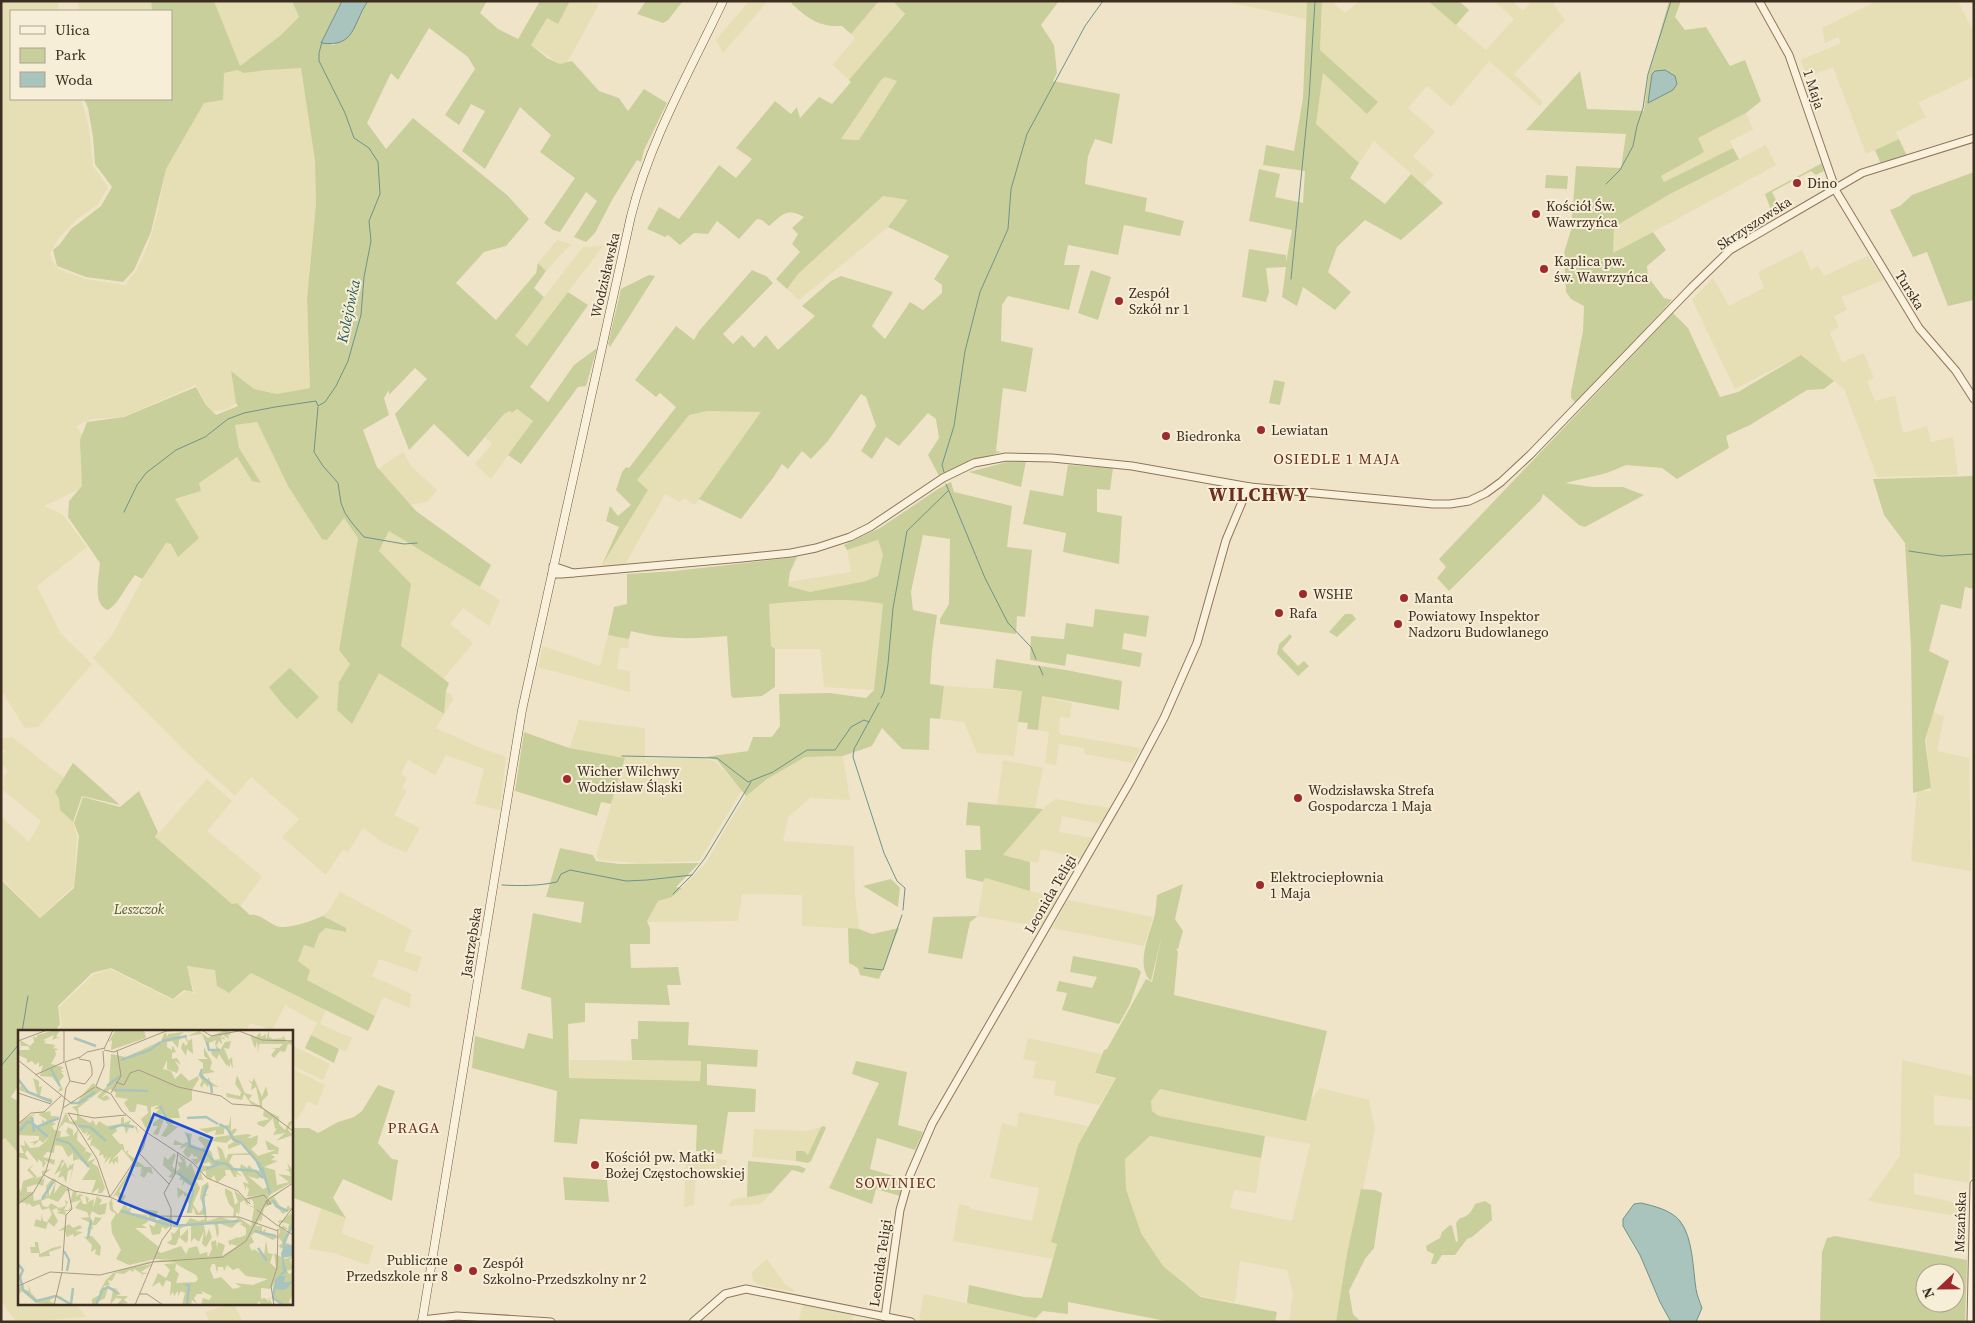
<svg xmlns="http://www.w3.org/2000/svg" width="1975" height="1323" viewBox="0 0 1975 1323" font-family="'Source Serif 4',serif">
<style>
.farmland{fill:#e6deb5}
.green{fill:#c9cf9b;fill-rule:evenodd}
.water{fill:#a9c4bc;stroke:#6f938a}
.lines{fill:none;stroke-linecap:round;stroke-linejoin:round}
.stream{stroke:#6f938a;stroke-width:1}
.tertiary-casing{stroke:#8d765c;stroke-width:9}
.secondary-casing{stroke:#6f573f;stroke-width:9}
.tertiary{stroke:#faf1dc;stroke-width:7}
.secondary{stroke:#faf1dc;stroke-width:8}
.poi-dot{fill:#9e2a2b;stroke:#f7eed8;stroke-width:2}
.labels{text-anchor:middle;dominant-baseline:central;stroke-width:4;stroke-linejoin:round;paint-order:stroke}
.street-label{font-size:14px;fill:#3d2e20;stroke:#f7eed8}
.poi-label{font-size:14px;fill:#3d2e20;stroke:#f7eed8;text-anchor:start}
.park-label{font-size:14px;font-style:italic;fill:#4d5a26;stroke:#f7eed8}
.water-label{font-size:15px;font-style:italic;fill:#2f5d5a;stroke:#f7eed8}
.neighbourhood-label{font-size:15px;letter-spacing:1px;fill:#6b2e1e;stroke:#f7eed8}
.district-label{font-size:19px;font-weight:bold;letter-spacing:1px;fill:#6b2e1e;stroke:#f7eed8}
.inset-river{fill:none;stroke:#a9c4bc;stroke-width:2.5}
.inset-road{fill:none;stroke:#a89b85;stroke-width:1}
.view{fill:#1d4ed8;fill-opacity:0.15;stroke:#1d4ed8;stroke-width:2.5}
.inset-edge{fill:none;stroke:#3d2e20;stroke-width:2.5}
</style>
<rect width="100%" height="100%" fill="#f0e4c8"/>
<g class="farmland">
<path d="M 1,1 L 58,1 L 59,11 L 11,11 L 11,99 L 81,99 L 89,128 L 93,166 L 108,187 L 98,204 L 77,219 L 58,239 L 50,253 L 51,259 L 58,269 L 85,279 L 125,285 L 136,271 L 148,245 L 155,223 L 166,169 L 204,103 L 224,72 L 237,70 L 244,73 L 267,70 L 301,67 L 315,161 L 316,204 L 307,299 L 310,388 L 277,394 L 254,389 L 231,372 L 236,403 L 228,409 L 213,412 L 207,406 L 196,385 L 123,417 L 92,419 L 76,426 L 91,448 L 80,455 L 94,482 L 44,506 L 62,514 L 87,547 L 37,586 L 61,634 L 92,664 L 38,727 L 25,728 L 3,693 L 1,694 Z"/>
<path d="M 78,1 L 151,1 L 152,11 L 79,11 Z"/>
<path d="M 214,1 L 292,1 L 299,17 L 281,35 L 240,67 Z"/>
<path d="M 570,1 L 586,1 L 599,4 L 567,63 L 560,64 L 531,45 L 547,17 L 558,24 Z"/>
<path d="M 749,1 L 768,1 L 723,53 L 716,40 Z"/>
<path d="M 879,1 L 893,1 L 905,13 L 849,80 L 833,65 L 855,38 L 851,34 Z"/>
<path d="M 1223,1 L 1307,1 L 1306,19 Z"/>
<path d="M 1322,1 L 1331,1 L 1345,13 L 1359,1 L 1428,1 L 1486,50 L 1514,19 L 1494,1 L 1512,1 L 1523,11 L 1532,1 L 1557,1 L 1554,5 L 1565,20 L 1514,74 L 1543,102 L 1540,106 L 1489,61 L 1451,107 L 1427,86 L 1408,108 L 1435,132 L 1413,156 L 1434,175 L 1424,185 L 1374,141 L 1359,163 L 1316,124 L 1323,72 L 1367,114 L 1378,102 L 1320,50 Z"/>
<path d="M 1877,1 L 1958,1 L 1974,33 L 1974,76 L 1918,103 L 1926,117 L 1896,132 L 1899,139 L 1866,154 L 1833,67 L 1807,77 L 1801,60 L 1841,43 L 1838,37 L 1825,43 L 1822,28 Z"/>
<path d="M 885,77 L 897,81 L 859,140 L 840,139 L 881,80 Z"/>
<path d="M 1746,113 L 1753,130 L 1730,141 L 1733,148 L 1664,182 L 1661,176 L 1704,152 L 1698,138 Z"/>
<path d="M 1766,145 L 1776,165 L 1613,254 L 1614,227 L 1670,194 Z"/>
<path d="M 882,196 L 909,200 L 888,227 L 799,300 L 787,289 L 798,274 Z"/>
<path d="M 557,240 L 571,244 L 546,271 L 538,263 Z"/>
<path d="M 603,246 L 527,346 L 514,336 L 583,247 Z"/>
<path d="M 1802,250 L 1811,270 L 1818,266 L 1824,276 L 1868,256 L 1884,280 L 1841,297 L 1847,310 L 1834,316 L 1839,327 L 1830,333 L 1842,362 L 1864,353 L 1874,378 L 1867,381 L 1875,401 L 1895,396 L 1903,433 L 1927,426 L 1931,442 L 1953,437 L 1958,475 L 1877,477 L 1844,389 L 1801,355 L 1735,389 L 1692,300 L 1713,278 L 1729,306 L 1764,288 L 1758,272 Z"/>
<path d="M 517,409 L 533,421 L 491,479 L 475,464 L 492,444 L 485,437 L 504,414 L 510,411 L 512,413 Z"/>
<path d="M 707,411 L 762,412 L 695,505 L 684,498 L 680,502 L 665,494 L 624,566 L 602,568 L 602,565 L 648,490 L 637,480 L 688,415 Z"/>
<path d="M 257,422 L 288,486 L 327,540 L 344,518 L 358,538 L 339,650 L 350,664 L 339,682 L 337,710 L 352,724 L 379,672 L 443,714 L 446,691 L 454,698 L 436,728 L 478,747 L 506,757 L 500,810 L 475,804 L 484,769 L 446,755 L 435,775 L 408,760 L 401,774 L 407,778 L 402,788 L 407,791 L 394,815 L 420,828 L 406,853 L 382,842 L 363,828 L 348,852 L 343,849 L 326,875 L 282,837 L 299,819 L 251,777 L 235,796 L 188,754 L 93,658 L 112,635 L 149,567 L 166,543 L 171,544 L 175,500 L 201,491 L 199,483 L 237,457 L 252,481 L 260,483 L 239,448 L 235,425 Z"/>
<path d="M 403,452 L 411,466 L 437,490 L 427,502 L 410,505 L 378,469 Z"/>
<path d="M 389,531 L 500,600 L 489,626 L 463,608 L 450,624 L 473,643 L 443,679 L 401,646 L 411,584 L 379,552 Z"/>
<path d="M 878,540 L 883,555 L 878,576 L 866,581 L 810,592 L 788,586 L 788,582 L 851,572 L 847,550 Z"/>
<path d="M 829,600 L 866,601 L 883,604 L 874,690 L 824,687 L 820,649 L 775,649 L 771,647 L 769,604 Z"/>
<path d="M 608,635 L 629,639 L 628,648 L 620,648 L 617,669 L 630,671 L 630,692 L 538,667 L 543,646 L 600,666 Z"/>
<path d="M 944,686 L 1022,691 L 1014,756 L 977,753 L 964,722 L 940,719 Z"/>
<path d="M 1042,696 L 1072,703 L 1070,718 L 1060,717 L 1059,734 L 1141,748 L 1133,763 L 1085,754 L 1084,748 L 1059,744 L 1056,765 L 1045,763 L 1049,732 L 1038,730 Z"/>
<path d="M 1933,712 L 1944,717 L 1937,751 L 1969,758 L 1971,871 L 1911,861 L 1917,790 L 1931,791 L 1926,739 Z"/>
<path d="M 579,720 L 645,728 L 645,759 L 703,757 L 708,760 L 715,761 L 742,790 L 699,861 L 639,863 L 599,860 L 596,856 L 625,758 L 569,748 Z"/>
<path d="M 12,737 L 64,778 L 55,792 L 59,799 L 60,810 L 73,822 L 77,836 L 74,886 L 40,917 L 1,878 L 1,816 L 29,842 L 41,821 L 3,790 L 4,777 L 8,770 L 1,764 L 1,757 L 5,751 L 1,747 L 1,739 Z"/>
<path d="M 843,756 L 850,800 L 810,798 L 788,817 L 783,841 L 854,846 L 855,896 L 859,929 L 802,926 L 802,895 L 742,894 L 738,921 L 646,922 L 658,901 L 672,897 L 706,863 L 728,824 L 746,796 L 767,779 L 805,757 Z"/>
<path d="M 1003,760 L 1043,768 L 1035,808 L 997,806 Z"/>
<path d="M 207,779 L 232,801 L 207,831 L 262,876 L 241,906 L 237,903 L 232,904 L 155,837 Z"/>
<path d="M 1055,799 L 1110,808 L 1101,824 L 1062,816 L 1059,832 L 1094,838 L 1082,859 L 1041,849 L 1038,863 L 1002,856 L 1043,809 Z"/>
<path d="M 984,878 L 1030,891 L 1060,898 L 1043,927 L 978,916 Z"/>
<path d="M 340,892 L 412,930 L 404,951 L 422,957 L 417,972 L 379,959 L 372,976 L 411,994 L 410,1008 L 383,997 L 375,1016 L 307,980 L 309,974 L 298,961 L 304,945 L 314,948 L 319,934 L 326,928 L 345,931 L 346,928 L 323,916 L 330,909 Z"/>
<path d="M 1068,900 L 1153,917 L 1144,946 L 1052,928 Z"/>
<path d="M 187,966 L 215,970 L 217,986 L 228,993 L 251,973 L 326,1009 L 320,1024 L 352,1038 L 346,1052 L 311,1035 L 317,1023 L 285,1005 L 272,1031 L 261,1026 L 250,1024 L 245,1032 L 57,1032 L 62,1025 L 59,1007 L 93,975 L 110,969 L 173,1000 L 186,991 L 195,994 Z"/>
<path d="M 1028,1038 L 1102,1054 L 1095,1074 L 1115,1079 L 1099,1105 L 1054,1095 L 1056,1081 L 1033,1078 L 1036,1061 L 1023,1059 Z"/>
<path d="M 291,1045 L 330,1064 L 323,1080 L 291,1065 Z"/>
<path d="M 570,1060 L 701,1061 L 700,1081 L 569,1078 Z"/>
<path d="M 1902,1060 L 1972,1076 L 1972,1100 L 1934,1095 L 1934,1125 L 1971,1127 L 1969,1183 L 1914,1173 L 1914,1194 L 1968,1205 L 1967,1218 L 1868,1201 L 1900,1156 Z"/>
<path d="M 291,1068 L 325,1085 L 317,1106 L 308,1101 L 297,1120 L 291,1116 Z"/>
<path d="M 1320,1088 L 1369,1100 L 1375,1129 L 1336,1322 L 1289,1322 L 1293,1293 L 1287,1270 L 1240,1261 L 1235,1302 L 1201,1296 L 1163,1266 L 1141,1233 L 1126,1189 L 1125,1159 L 1150,1136 L 1261,1158 L 1256,1193 L 1234,1190 L 1230,1208 L 1292,1221 L 1310,1144 L 1159,1116 L 1152,1111 L 1151,1101 L 1160,1089 L 1305,1121 L 1310,1101 Z"/>
<path d="M 1019,1112 L 1088,1126 L 1078,1145 L 1051,1242 L 1057,1243 L 1053,1259 L 953,1241 L 959,1204 L 969,1206 L 971,1209 L 1032,1221 L 1039,1188 L 990,1178 L 1002,1123 L 1017,1127 Z"/>
<path d="M 821,1127 L 808,1156 L 796,1151 L 796,1161 L 752,1157 L 754,1129 L 806,1131 Z"/>
<path d="M 5,1138 L 19,1154 L 19,1304 L 76,1304 L 86,1317 L 21,1322 L 14,1319 L 1,1301 L 1,1141 Z"/>
<path d="M 702,1157 L 727,1160 L 725,1173 L 696,1172 L 694,1205 L 684,1207 L 686,1161 L 694,1158 Z"/>
<path d="M 771,1193 L 761,1204 L 728,1206 L 733,1199 Z"/>
<path d="M 321,1209 L 346,1218 L 341,1233 L 374,1246 L 368,1265 L 334,1253 L 309,1249 Z"/>
<path d="M 767,1259 L 785,1284 L 796,1292 L 758,1285 L 753,1280 L 752,1272 Z"/>
<path d="M 924,1294 L 1036,1318 L 1036,1322 L 933,1322 L 919,1319 Z"/>
<path d="M 804,1303 L 854,1313 L 852,1322 L 798,1322 Z"/>
<path d="M 231,1304 L 234,1304 L 243,1322 L 210,1322 L 205,1312 Z"/>
</g>
<g class="green">
<path d="M 151,1 L 214,1 L 240,66 L 281,35 L 299,17 L 292,1 L 342,1 L 321,42 L 334,45 L 356,22 L 368,1 L 487,1 L 480,13 L 498,29 L 518,39 L 540,1 L 570,1 L 558,24 L 547,18 L 531,45 L 547,58 L 560,64 L 572,61 L 599,91 L 619,98 L 628,111 L 644,89 L 667,103 L 644,150 L 641,162 L 637,160 L 612,200 L 595,233 L 586,242 L 574,237 L 597,201 L 586,192 L 560,232 L 553,230 L 544,223 L 575,178 L 540,152 L 551,135 L 520,107 L 485,169 L 462,151 L 485,111 L 471,104 L 459,125 L 445,115 L 475,69 L 468,57 L 429,28 L 398,80 L 391,73 L 367,123 L 386,149 L 413,118 L 507,195 L 529,219 L 506,246 L 484,252 L 456,283 L 496,320 L 536,273 L 538,263 L 546,271 L 534,288 L 544,297 L 515,336 L 527,346 L 568,292 L 588,305 L 530,387 L 548,402 L 574,365 L 597,348 L 586,386 L 578,387 L 521,464 L 508,455 L 533,421 L 517,409 L 512,413 L 510,411 L 504,414 L 468,457 L 434,424 L 409,450 L 395,414 L 427,379 L 415,368 L 389,395 L 389,390 L 384,398 L 389,415 L 363,430 L 377,467 L 416,511 L 491,565 L 480,587 L 389,531 L 379,551 L 411,584 L 401,646 L 449,683 L 446,691 L 444,714 L 379,673 L 352,724 L 337,710 L 339,682 L 350,664 L 339,650 L 358,538 L 344,518 L 327,540 L 322,539 L 288,486 L 257,422 L 235,425 L 239,448 L 261,483 L 252,481 L 237,457 L 199,483 L 201,491 L 175,499 L 199,538 L 178,557 L 171,544 L 166,543 L 142,579 L 135,575 C 126,586 119,603 108,610 C 92,605 99,576 100,563 L 68,517 L 69,501 L 82,486 L 80,440 L 87,422 L 124,417 L 196,387 L 206,405 L 216,415 L 238,406 L 236,403 L 231,371 L 254,389 L 277,394 L 310,388 L 307,299 L 316,204 L 315,161 L 301,68 L 267,70 L 244,73 L 237,70 L 224,73 L 223,100 L 204,103 L 166,169 L 151,232 L 134,270 L 123,282 L 86,277 L 57,266 L 53,250 L 60,244 L 71,229 L 101,206 L 112,187 L 95,164 L 93,137 L 88,108 L 84,99 L 171,99 L 171,11 L 152,11 Z"/>
<path d="M 646,1 L 683,1 L 668,20 L 663,23 L 637,14 Z"/>
<path d="M 791,1 L 879,1 L 851,34 L 842,26 C 818,27 809,19 792,4 Z"/>
<path d="M 893,1 L 1059,1 L 1041,25 L 1054,45 L 1057,73 L 1053,81 L 1120,94 L 1112,144 L 1095,139 L 1088,156 L 1085,184 L 1147,198 L 1145,211 L 1184,221 L 1180,236 L 1124,225 L 1118,255 L 1068,245 L 1064,265 L 1080,265 L 1069,310 L 1008,296 L 1002,305 L 1001,341 L 1033,348 L 1026,392 L 1003,388 L 996,451 L 1001,452 L 974,460 L 939,476 L 928,455 L 939,438 L 936,419 L 928,413 L 899,446 L 886,437 L 872,459 L 861,451 L 876,426 L 866,397 L 861,394 L 828,441 L 811,459 L 802,451 L 788,469 L 782,464 L 773,478 L 741,519 L 699,499 L 761,412 L 707,411 L 689,415 L 637,480 L 648,490 L 602,565 L 619,527 L 606,521 L 610,506 L 618,516 L 631,505 L 616,490 L 622,472 L 626,467 L 629,468 L 676,407 L 660,393 L 656,397 L 635,380 L 676,326 L 694,340 L 699,331 L 752,270 L 766,276 L 773,283 L 723,334 L 733,344 L 742,335 L 754,348 L 766,335 L 778,350 L 815,316 L 802,306 L 831,281 L 841,276 L 893,292 L 872,326 L 885,339 L 910,302 L 923,310 L 942,293 L 942,285 L 934,279 L 949,256 L 888,227 L 908,200 L 883,196 L 798,274 L 787,289 L 776,279 L 800,252 L 792,244 L 798,234 L 792,228 L 804,217 C 787,207 782,215 769,226 L 762,220 L 757,219 L 739,239 L 717,221 L 708,234 L 694,233 L 680,245 L 668,235 L 665,237 L 647,229 L 659,207 L 679,219 L 719,165 L 736,178 L 752,159 L 736,148 L 775,101 L 791,114 L 797,107 L 800,118 L 819,97 L 832,104 L 851,82 L 849,80 L 905,14 ZM 885,77 L 897,81 L 859,140 L 841,139 L 881,80 Z"/>
<path d="M 1307,1 L 1322,1 L 1320,50 L 1378,102 L 1367,114 L 1323,73 L 1316,124 L 1359,163 L 1350,178 L 1385,204 L 1411,174 L 1443,203 L 1401,240 L 1365,220 L 1337,247 L 1328,272 L 1351,292 L 1335,310 L 1303,287 L 1297,306 L 1282,297 L 1286,267 L 1266,268 L 1269,292 L 1266,302 L 1242,297 L 1249,249 L 1286,255 L 1286,262 L 1292,230 L 1249,221 L 1259,169 L 1280,174 L 1275,197 L 1303,203 L 1305,171 L 1263,165 L 1266,145 L 1294,151 L 1303,98 Z"/>
<path d="M 1428,1 L 1459,1 L 1469,10 L 1456,25 Z"/>
<path d="M 1669,1 L 1681,1 L 1675,17 L 1685,30 L 1706,27 L 1730,66 L 1745,60 L 1761,101 L 1746,113 L 1698,138 L 1704,152 L 1661,176 L 1664,182 L 1733,148 L 1739,159 L 1670,194 L 1614,227 L 1613,253 L 1653,232 L 1666,250 L 1647,266 L 1648,277 L 1664,298 L 1672,300 L 1577,404 L 1571,398 L 1571,392 L 1583,331 L 1584,306 L 1571,299 L 1566,292 L 1564,253 L 1571,230 L 1576,166 L 1621,168 L 1626,134 L 1526,130 L 1580,71 L 1587,109 L 1644,111 L 1649,71 Z"/>
<path d="M 1899,139 L 1907,156 L 1881,164 L 1875,150 Z"/>
<path d="M 1822,163 L 1824,171 L 1816,175 L 1811,171 L 1772,192 L 1779,206 L 1783,205 L 1784,208 L 1777,213 L 1778,215 L 1774,218 L 1765,194 Z"/>
<path d="M 1974,172 L 1974,300 L 1948,306 L 1927,252 L 1913,257 L 1890,210 L 1900,206 L 1912,195 Z"/>
<path d="M 1546,175 L 1568,176 L 1567,189 L 1545,188 Z"/>
<path d="M 1091,270 L 1111,277 L 1098,320 L 1078,313 Z"/>
<path d="M 649,275 L 655,276 L 610,347 L 608,344 L 621,289 Z"/>
<path d="M 1673,313 L 1688,328 L 1720,397 L 1738,392 L 1801,355 L 1834,381 L 1824,389 L 1807,390 L 1750,425 L 1726,436 L 1729,448 L 1677,479 L 1662,468 L 1626,465 L 1607,473 L 1565,483 L 1592,487 L 1623,487 L 1644,495 L 1585,527 L 1579,525 L 1543,494 L 1541,500 L 1449,591 L 1437,578 L 1446,567 L 1439,559 Z"/>
<path d="M 1274,380 L 1285,382 L 1280,405 L 1269,403 Z"/>
<path d="M 1026,461 L 1021,487 L 969,472 L 1007,462 Z"/>
<path d="M 1068,465 L 1113,468 L 1110,490 L 1097,489 L 1097,512 L 1122,516 L 1119,564 L 1063,552 L 1066,533 L 1023,524 L 1030,490 L 1063,496 Z"/>
<path d="M 1974,476 L 1974,589 L 1965,587 L 1961,609 L 1941,604 L 1929,651 L 1949,661 L 1925,740 L 1931,788 L 1913,793 L 1911,647 L 1905,543 L 1884,515 L 1873,479 Z"/>
<path d="M 951,482 L 954,492 L 1012,506 L 1007,547 L 1032,550 L 1025,617 L 1017,616 L 1016,634 L 940,624 L 940,619 L 949,604 L 950,539 L 923,535 L 911,592 L 913,610 L 937,615 L 932,651 L 930,684 L 944,686 L 940,719 L 930,718 L 929,750 L 902,749 L 882,728 L 872,746 L 843,756 L 805,757 L 767,779 L 746,796 L 717,760 L 705,757 L 748,751 L 753,737 L 772,737 L 780,726 L 779,694 L 830,693 L 866,698 L 874,690 L 883,604 C 845,597 807,601 769,604 L 771,646 L 775,649 L 775,687 L 762,696 L 733,698 L 731,695 L 727,636 C 694,639 663,640 631,631 L 629,639 L 608,635 L 614,607 L 627,604 L 627,574 L 675,571 L 797,557 L 790,572 L 788,586 L 810,592 L 866,581 L 878,576 L 883,555 L 878,540 L 847,550 L 844,545 L 880,528 L 938,489 Z"/>
<path d="M 1095,609 L 1149,616 L 1146,637 L 1124,633 L 1122,649 L 1142,653 L 1140,667 L 1067,654 L 1065,666 L 1030,660 L 1031,636 L 1064,639 L 1066,623 L 1093,627 Z"/>
<path d="M 1345,614 L 1352,614 L 1356,619 L 1337,637 L 1329,632 Z"/>
<path d="M 1290,634 L 1292,637 L 1282,649 L 1298,666 L 1304,661 L 1309,666 L 1298,676 L 1277,654 L 1279,644 Z"/>
<path d="M 996,659 L 1066,670 L 1122,681 L 1119,710 L 1042,696 L 1038,730 L 1027,729 L 1028,723 L 1018,722 L 1022,691 L 993,688 Z"/>
<path d="M 290,668 L 319,697 L 297,719 L 283,705 L 269,687 Z"/>
<path d="M 524,732 L 569,748 L 625,758 L 611,804 L 601,802 L 597,816 L 515,791 Z"/>
<path d="M 73,763 L 120,805 L 82,796 L 73,822 L 60,810 L 59,799 L 55,792 Z"/>
<path d="M 139,791 L 158,832 L 155,837 L 232,904 L 237,903 L 250,915 C 263,913 271,928 284,927 C 297,926 311,921 323,916 L 346,928 L 346,932 L 326,928 L 319,934 L 314,948 L 304,945 L 298,961 L 310,970 L 307,980 L 375,1016 L 368,1031 L 251,973 L 229,993 L 217,986 L 215,970 L 187,966 L 193,992 L 184,990 L 173,999 L 111,968 L 92,973 L 58,1006 L 60,1024 L 55,1032 L 19,1032 L 19,1085 L 11,1097 L 19,1102 L 19,1154 L 5,1138 L 1,1141 L 1,880 L 40,918 L 74,888 L 79,836 L 74,823 L 83,797 L 120,807 Z"/>
<path d="M 968,802 L 1043,809 L 1003,855 L 1030,862 L 1030,891 L 985,878 L 983,882 L 966,878 L 965,850 L 981,850 L 980,826 L 966,825 Z"/>
<path d="M 560,848 L 593,855 L 596,861 L 619,864 L 699,863 L 676,887 L 682,888 L 672,897 L 658,901 L 647,921 L 650,928 L 650,944 L 630,944 L 631,968 L 678,967 L 681,985 L 667,985 L 670,1005 L 585,1003 L 585,1022 L 568,1024 L 569,1078 L 700,1081 L 701,1061 L 632,1060 L 631,1039 L 638,1039 L 638,1021 L 689,1022 L 688,1045 L 758,1050 L 757,1067 L 707,1064 L 707,1085 L 756,1089 L 755,1112 L 728,1112 L 722,1154 L 696,1151 L 697,1125 L 580,1119 L 577,1144 L 554,1142 L 557,1091 L 472,1068 L 475,1036 L 524,1049 L 528,1033 L 553,1039 L 551,998 L 521,989 L 533,913 L 581,923 L 584,902 L 546,897 Z"/>
<path d="M 891,879 L 900,888 L 898,907 L 863,886 Z"/>
<path d="M 1183,884 L 1175,919 L 1183,931 L 1178,949 L 1176,949 L 1178,952 L 1174,995 L 1327,1031 L 1306,1121 L 1160,1089 L 1151,1101 L 1152,1111 L 1159,1116 L 1265,1136 L 1261,1158 L 1150,1136 L 1125,1159 L 1126,1189 L 1141,1233 L 1163,1266 L 1201,1297 L 1277,1312 L 1275,1322 L 1171,1322 L 1068,1302 L 1068,1314 L 1043,1311 L 1036,1318 L 967,1303 L 969,1285 L 1024,1297 L 1042,1298 L 1057,1244 L 1051,1242 L 1078,1145 L 1116,1078 L 1095,1073 L 1104,1050 L 1107,1049 L 1146,979 L 1152,982 L 1162,935 L 1151,981 C 1135,967 1149,935 1154,918 C 1156,911 1156,903 1157,895 Z"/>
<path d="M 978,916 L 970,922 L 962,959 L 928,953 L 933,917 Z"/>
<path d="M 848,928 L 859,929 L 872,934 L 899,928 L 879,979 L 860,975 L 858,968 L 849,963 Z"/>
<path d="M 1073,956 L 1137,968 L 1141,972 L 1130,1004 L 1119,1024 L 1062,1010 L 1067,993 L 1056,991 L 1059,981 L 1092,988 L 1097,977 L 1070,972 Z"/>
<path d="M 311,1035 L 339,1049 L 334,1063 L 305,1048 Z"/>
<path d="M 856,1061 L 907,1072 L 898,1125 L 923,1132 L 915,1150 L 877,1138 L 870,1169 L 904,1179 L 900,1196 L 876,1189 L 872,1204 L 829,1188 L 879,1083 L 852,1074 Z"/>
<path d="M 378,1085 L 395,1091 L 378,1143 L 392,1159 L 398,1160 L 392,1201 L 343,1179 L 333,1198 L 346,1218 L 291,1197 L 291,1128 L 309,1128 L 318,1133 L 338,1122 L 354,1117 L 362,1111 Z"/>
<path d="M 824,1126 L 826,1128 L 811,1161 L 808,1163 L 796,1161 L 796,1151 L 804,1151 L 808,1155 L 821,1127 Z"/>
<path d="M 748,1161 L 800,1166 L 806,1169 L 803,1173 L 792,1170 L 771,1193 L 747,1197 Z"/>
<path d="M 563,1177 L 607,1180 L 609,1202 L 565,1200 Z"/>
<path d="M 1361,1189 L 1375,1190 L 1382,1193 L 1374,1248 L 1365,1259 L 1349,1291 L 1353,1314 L 1361,1322 L 1336,1322 L 1347,1254 Z"/>
<path d="M 1485,1201 L 1491,1205 L 1492,1220 L 1472,1237 L 1467,1239 L 1455,1255 L 1442,1255 L 1436,1264 L 1431,1264 L 1434,1254 L 1427,1251 L 1426,1246 L 1440,1238 L 1442,1232 L 1450,1225 L 1452,1226 L 1456,1242 L 1458,1241 L 1456,1223 L 1460,1218 C 1468,1217 1472,1211 1475,1204 Z"/>
<path d="M 1835,1236 L 1967,1260 L 1965,1322 L 1820,1322 L 1822,1252 L 1827,1238 ZM 1925,1273 L 1955,1273 L 1955,1303 L 1925,1303 Z"/>
</g>
<g class="water">
<path d="M 342,1 L 368,1 C 352,24 356,48 321,43 Z"/>
<path d="M 1665,70 L 1675,76 L 1677,84 L 1673,90 L 1648,103 L 1652,74 L 1655,71 Z"/>
<path d="M 1641,1203 C 1654,1206 1671,1210 1680,1221 C 1693,1237 1693,1270 1696,1289 C 1697,1296 1700,1302 1702,1308 L 1696,1322 L 1671,1322 L 1660,1302 L 1640,1255 L 1623,1226 L 1623,1219 L 1634,1204 Z"/>
</g>
<g class="lines">
<g class="stream">
<path d="M 1606,184 L 1620,170 L 1633,146 L 1637,126 L 1643,108 L 1648,74 L 1671,1"/>
<path d="M 1291,279 L 1309,98 L 1315,1"/>
<path d="M 318,407 L 314,452 L 323,466 L 338,483 L 341,503 L 345,513 L 352,523 L 364,537 L 404,544 L 417,543"/>
<path d="M 944,472 L 942,465 L 954,426 L 965,351 L 980,292 L 1008,229 L 1011,189 L 1027,134 L 1085,26 L 1103,1"/>
<path d="M 946,484 L 985,578 L 1008,623 L 1031,647 L 1036,659"/>
<path d="M 124,512 L 137,485 L 146,473 L 176,450 L 205,437 L 228,419 L 244,413 L 275,407 L 316,401 L 318,406 L 325,402 L 336,386 L 348,361 L 361,315 L 364,277 L 371,241 L 369,221 L 380,194 L 378,162 L 369,148 L 354,138 L 345,113 L 319,61 L 319,53 L 322,42"/>
<path d="M 1909,551 L 1942,556 L 1974,554"/>
<path d="M 1039,666 L 1043,675"/>
<path d="M 881,698 L 884,692 L 888,664 L 893,608 L 907,531 L 948,491"/>
<path d="M 879,703 L 854,749 L 853,757 L 884,853 L 897,881 L 905,888 L 903,910"/>
<path d="M 622,756 L 717,758 L 748,782 L 773,772 L 807,750 L 835,750 L 851,727 L 864,720 L 869,722"/>
<path d="M 502,885 C 521,886 538,886 557,882 L 561,874 L 570,870 L 626,881 L 647,880 L 692,875"/>
<path d="M 673,894 L 692,875 L 705,858 L 751,782"/>
<path d="M 864,968 L 883,970 L 902,915"/>
<path d="M 22,1032 L 28,996"/>
<path d="M 1,1066 L 19,1044"/>
</g>
<defs>
<g id="tertiary">
<path d="M 1759,1 L 1789,55 L 1836,191 L 1919,328 L 1956,371 L 1974,399"/>
<path d="M 553,566 L 573,573"/>
<path d="M 552,574 L 562,574 L 742,558 L 791,553 L 816,548 L 850,537 L 870,527 L 943,478 L 974,463 L 1006,457 L 1052,458 L 1132,466 L 1250,487 L 1433,504 L 1450,504 L 1469,501 L 1486,493 L 1501,482 L 1530,455 L 1692,287 L 1730,250 L 1862,173 L 1974,138"/>
<path d="M 885,1317 L 900,1210 L 910,1175 L 932,1124 L 1130,782 L 1164,718 L 1197,643 L 1226,540 L 1245,495 L 1250,487"/>
<path d="M 422,1320 L 457,1316 L 551,1322"/>
<path d="M 693,1322 L 725,1294 L 746,1289 L 911,1322"/>
<path d="M 1971,1322 L 1974,1184"/>
</g>
<path id="secondary" d="M 422,1322 L 522,710 L 631,216 C 650,140 690,71 723,1"/>
</defs>
<use href="#tertiary" class="tertiary-casing"/>
<use href="#secondary" class="secondary-casing"/>
<use href="#tertiary" class="tertiary"/>
<use href="#secondary" class="secondary"/>
</g>
<g class="poi-dot">
<circle cx="1797" cy="183" r="5"/>
<circle cx="1536" cy="214" r="5"/>
<circle cx="1544" cy="269" r="5"/>
<circle cx="1119" cy="301" r="5"/>
<circle cx="1261" cy="430" r="5"/>
<circle cx="1166" cy="436" r="5"/>
<circle cx="1303" cy="594" r="5"/>
<circle cx="1404" cy="598" r="5"/>
<circle cx="1279" cy="613" r="5"/>
<circle cx="1398" cy="624" r="5"/>
<circle cx="567" cy="779" r="5"/>
<circle cx="1298" cy="798" r="5"/>
<circle cx="1260" cy="885" r="5"/>
<circle cx="595" cy="1165" r="5"/>
<circle cx="458" cy="1268" r="5"/>
<circle cx="473" cy="1271" r="5"/>
</g>
<g class="labels">
<g class="street-label">
<text transform="translate(1814 89) rotate(72)">1 Maja</text>
<text transform="translate(1754 223) rotate(-33)">Skrzyszowska</text>
<text transform="translate(605 275) rotate(-77)">Wodzisławska</text>
<text transform="translate(1910 290) rotate(58)">Turska</text>
<text transform="translate(1050 894) rotate(-60)">Leonida Teligi</text>
<text transform="translate(471 942) rotate(-81)">Jastrzębska</text>
<text transform="translate(1960 1222) rotate(-88)">Mszańska</text>
<text transform="translate(880 1263) rotate(-82)">Leonida Teligi</text>
</g>
<g class="poi-label">
<text x="1807" y="183">Dino</text>
<text x="1546" y="206">Kościół Św.<tspan x="1546" dy="16">Wawrzyńca</tspan></text>
<text x="1554" y="261">Kaplica pw.<tspan x="1554" dy="16">św. Wawrzyńca</tspan></text>
<text x="1129" y="293">Zespół<tspan x="1129" dy="16">Szkół nr 1</tspan></text>
<text x="1271" y="430">Lewiatan</text>
<text x="1176" y="436">Biedronka</text>
<text x="1313" y="594">WSHE</text>
<text x="1414" y="598">Manta</text>
<text x="1289" y="613">Rafa</text>
<text x="1408" y="616">Powiatowy Inspektor<tspan x="1408" dy="16">Nadzoru Budowlanego</tspan></text>
<text x="577" y="771">Wicher Wilchwy<tspan x="577" dy="16">Wodzisław Śląski</tspan></text>
<text x="1308" y="790">Wodzisławska Strefa<tspan x="1308" dy="16">Gospodarcza 1 Maja</tspan></text>
<text x="1270" y="877">Elektrociepłownia<tspan x="1270" dy="16">1 Maja</tspan></text>
<text x="605" y="1157">Kościół pw. Matki<tspan x="605" dy="16">Bożej Częstochowskiej</tspan></text>
<text x="448" y="1260" text-anchor="end">Publiczne<tspan x="448" dy="16">Przedszkole nr 8</tspan></text>
<text x="483" y="1263">Zespół<tspan x="483" dy="16">Szkolno-Przedszkolny nr 2</tspan></text>
</g>
<g class="park-label">
<text x="139" y="909">Leszczok</text>
</g>
<g class="water-label">
<text transform="translate(348 311) rotate(-78)">Kolejówka</text>
</g>
<g class="neighbourhood-label">
<text x="1337" y="458">OSIEDLE 1 MAJA</text>
<text x="414" y="1127">PRAGA</text>
<text x="896" y="1182">SOWINIEC</text>
</g>
<g class="district-label">
<text x="1259" y="494">WILCHWY</text>
</g>
</g>
<g transform="translate(18 1030)">
<rect width="275" height="275" fill="#f0e4c8"/>
<path d="M 38,0 L 42,0 L 38,7 L 42,7 L 34,10 L 36,5 L 25,10 L 28,11 L 26,13 L 37,15 L 35,19 L 38,18 L 40,20 L 37,20 L 38,25 L 33,34 L 45,37 L 43,41 L 47,41 L 43,42 L 46,46 L 41,52 L 45,60 L 40,62 L 42,57 L 34,47 L 22,46 L 25,35 L 21,37 L 21,32 L 17,35 L 14,31 L 9,33 L 9,29 L 0,25 L 0,15 L 1,20 L 12,20 L 10,16 L 3,16 L 2,10 L 12,16 L 16,12 L 15,6 L 19,8 L 19,5 ZM 98,0 L 126,0 L 128,8 L 93,20 L 94,10 L 90,12 ZM 207,0 L 210,0 L 213,5 L 210,5 L 211,9 L 205,5 L 202,8 L 206,7 L 207,10 L 203,8 L 204,14 L 200,11 L 200,14 L 198,15 L 202,20 L 207,12 L 213,11 L 211,19 L 206,18 L 211,30 L 214,27 L 215,39 L 212,32 L 212,37 L 208,34 L 210,38 L 201,24 L 199,29 L 194,25 L 193,21 L 199,20 L 197,14 L 198,10 L 191,13 L 190,19 L 184,4 L 167,6 L 170,11 L 174,9 L 175,24 L 169,19 L 168,26 L 163,18 L 165,12 L 168,16 L 170,13 L 166,7 L 161,10 L 160,18 L 154,11 L 149,12 L 149,17 L 154,20 L 154,17 L 155,16 L 158,22 L 154,23 L 154,29 L 159,28 L 163,35 L 157,31 L 161,38 L 159,43 L 149,39 L 149,30 L 145,39 L 153,41 L 157,49 L 163,43 L 171,51 L 180,46 L 181,49 L 174,60 L 174,70 L 160,79 L 162,88 L 152,88 L 157,92 L 154,95 L 160,97 L 148,107 L 143,106 L 150,95 L 146,89 L 140,105 L 135,104 L 140,96 L 135,96 L 135,93 L 146,85 L 137,84 L 141,79 L 136,79 L 141,75 L 133,77 L 133,89 L 128,99 L 123,89 L 130,83 L 129,76 L 119,74 L 117,82 L 112,82 L 106,73 L 110,69 L 97,67 L 98,63 L 92,59 L 83,68 L 89,65 L 92,69 L 86,71 L 79,67 L 91,54 L 93,24 L 108,27 L 143,11 L 147,2 L 150,7 L 150,4 L 166,2 L 161,6 L 169,6 L 181,1 L 190,8 ZM 251,0 L 251,7 L 255,9 L 265,8 L 264,6 L 267,7 L 266,12 L 268,8 L 268,12 L 275,10 L 275,15 L 270,14 L 267,22 L 262,21 L 256,28 L 253,25 L 258,19 L 253,18 L 261,18 L 265,14 L 241,14 L 240,23 L 239,11 L 237,19 L 232,4 L 238,7 L 242,2 L 243,7 L 248,4 L 248,10 ZM 186,17 L 194,32 L 192,39 L 197,42 L 185,44 L 188,51 L 191,47 L 192,52 L 201,57 L 194,56 L 194,65 L 191,54 L 190,57 L 186,53 L 184,58 L 182,55 L 184,51 L 181,45 L 185,42 L 185,33 L 179,29 L 190,29 L 186,26 ZM 219,45 L 227,63 L 234,65 L 231,70 L 242,76 L 238,57 L 233,60 L 234,54 L 230,50 L 234,52 L 236,48 L 244,67 L 248,56 L 250,65 L 244,71 L 244,78 L 261,87 L 261,94 L 267,100 L 271,92 L 275,90 L 270,100 L 275,105 L 258,111 L 267,103 L 255,105 L 259,98 L 257,99 L 255,88 L 246,97 L 240,95 L 239,92 L 252,89 L 245,86 L 246,80 L 233,74 L 226,64 L 224,70 L 209,67 L 208,63 L 222,66 L 223,62 L 217,54 ZM 15,48 L 21,51 L 21,57 L 24,56 L 22,66 L 34,69 L 34,72 L 1,60 L 3,55 L 7,60 L 19,64 ZM 75,53 L 84,60 L 73,68 L 66,68 L 72,69 L 60,78 L 61,86 L 72,93 L 75,90 L 78,96 L 81,91 L 89,96 L 103,94 L 103,88 L 106,87 L 106,93 L 113,90 L 111,94 L 119,97 L 120,104 L 117,97 L 112,96 L 108,104 L 106,95 L 98,97 L 99,101 L 94,105 L 102,114 L 105,114 L 107,122 L 111,120 L 109,123 L 117,129 L 115,133 L 104,119 L 94,130 L 100,126 L 100,133 L 97,131 L 96,135 L 94,131 L 90,135 L 93,126 L 86,134 L 89,126 L 86,129 L 85,124 L 81,126 L 82,121 L 74,115 L 72,117 L 74,107 L 72,110 L 69,110 L 73,104 L 68,106 L 70,102 L 66,104 L 60,96 L 47,92 L 40,100 L 48,82 L 52,92 L 59,90 L 59,82 L 54,77 L 61,75 L 59,74 L 62,68 ZM 32,81 L 33,86 L 40,86 L 33,91 L 38,94 L 34,96 L 36,100 L 43,101 L 42,107 L 52,106 L 48,102 L 50,97 L 55,100 L 55,106 L 60,99 L 59,110 L 68,119 L 66,124 L 68,121 L 74,124 L 69,132 L 78,128 L 74,133 L 80,137 L 87,158 L 84,163 L 80,163 L 81,158 L 73,164 L 78,150 L 64,150 L 72,138 L 61,129 L 55,131 L 55,123 L 50,127 L 44,116 L 37,115 L 36,123 L 29,122 L 25,127 L 37,130 L 36,135 L 26,130 L 28,133 L 25,138 L 24,132 L 20,129 L 20,133 L 9,120 L 7,124 L 11,130 L 0,127 L 0,123 L 6,123 L 2,115 L 7,116 L 6,110 L 12,118 L 21,117 L 27,112 L 34,102 L 25,113 L 22,110 L 15,116 L 16,113 L 11,113 L 21,110 L 21,106 L 0,105 L 2,92 L 13,85 L 18,84 L 13,87 L 14,92 L 19,97 L 25,96 L 24,89 L 27,92 L 29,90 L 20,84 ZM 213,85 L 213,101 L 217,98 L 219,100 L 214,106 L 229,104 L 234,105 L 229,108 L 233,108 L 240,105 L 239,114 L 233,119 L 240,126 L 258,120 L 250,120 L 247,110 L 261,118 L 260,124 L 253,124 L 257,127 L 253,130 L 260,131 L 246,137 L 257,140 L 259,155 L 271,152 L 260,144 L 273,146 L 271,141 L 267,140 L 271,139 L 269,133 L 275,140 L 275,152 L 253,164 L 247,171 L 268,157 L 256,167 L 264,179 L 268,180 L 270,175 L 273,179 L 265,184 L 255,173 L 246,178 L 243,192 L 241,190 L 238,196 L 244,196 L 244,202 L 248,198 L 247,203 L 260,206 L 262,202 L 260,195 L 262,193 L 259,191 L 265,190 L 273,183 L 275,192 L 272,200 L 264,198 L 265,195 L 270,199 L 271,194 L 263,192 L 261,196 L 271,204 L 268,213 L 273,214 L 267,214 L 264,219 L 260,216 L 265,213 L 260,207 L 255,210 L 237,202 L 233,206 L 236,212 L 231,215 L 234,221 L 236,219 L 246,226 L 248,210 L 250,223 L 255,224 L 252,233 L 258,238 L 256,223 L 267,229 L 275,226 L 272,230 L 275,239 L 269,241 L 271,244 L 275,242 L 274,251 L 266,252 L 268,246 L 262,247 L 252,259 L 243,258 L 243,269 L 247,268 L 251,272 L 250,267 L 255,275 L 243,274 L 241,271 L 239,274 L 243,275 L 183,275 L 185,268 L 191,270 L 194,266 L 183,261 L 185,264 L 179,264 L 176,268 L 179,274 L 174,270 L 173,275 L 164,275 L 167,263 L 163,261 L 160,266 L 160,261 L 156,266 L 155,262 L 152,266 L 153,252 L 148,250 L 145,257 L 141,252 L 134,257 L 140,243 L 148,248 L 152,240 L 146,234 L 160,233 L 139,231 L 108,238 L 135,234 L 123,242 L 131,244 L 125,244 L 123,249 L 124,244 L 116,239 L 115,242 L 112,240 L 106,244 L 98,243 L 94,251 L 90,250 L 92,255 L 86,256 L 85,260 L 87,257 L 101,259 L 97,260 L 103,264 L 98,266 L 110,266 L 106,270 L 110,273 L 98,275 L 104,269 L 98,268 L 92,275 L 95,260 L 90,258 L 87,268 L 74,275 L 74,269 L 83,264 L 81,262 L 88,250 L 95,243 L 105,240 L 91,243 L 129,232 L 145,230 L 154,231 L 155,230 L 137,229 L 111,235 L 98,229 L 103,220 L 94,203 L 93,192 L 98,184 L 92,180 L 91,173 L 94,168 L 95,179 L 100,184 L 107,173 L 110,179 L 113,176 L 112,183 L 129,185 L 130,192 L 124,195 L 129,198 L 117,198 L 141,217 L 140,221 L 143,223 L 163,216 L 168,224 L 171,218 L 179,216 L 182,224 L 189,222 L 190,227 L 194,219 L 193,212 L 198,210 L 199,218 L 200,212 L 207,215 L 204,226 L 219,216 L 213,214 L 212,216 L 210,211 L 220,207 L 220,215 L 220,208 L 228,205 L 228,198 L 222,194 L 225,193 L 220,192 L 214,198 L 200,193 L 201,203 L 199,208 L 197,195 L 191,193 L 186,195 L 188,207 L 191,199 L 194,207 L 188,217 L 184,214 L 186,201 L 181,212 L 176,208 L 173,212 L 173,196 L 169,195 L 162,199 L 162,207 L 170,199 L 170,210 L 168,213 L 161,207 L 158,215 L 154,215 L 149,213 L 154,209 L 153,202 L 156,204 L 161,198 L 153,196 L 148,199 L 151,201 L 144,197 L 142,204 L 134,205 L 131,194 L 136,197 L 138,193 L 130,188 L 133,182 L 126,179 L 140,181 L 138,190 L 152,187 L 153,194 L 168,194 L 172,188 L 181,191 L 187,189 L 186,185 L 178,185 L 175,177 L 174,183 L 170,183 L 171,173 L 168,171 L 171,166 L 166,166 L 166,163 L 160,168 L 159,157 L 173,166 L 176,157 L 175,153 L 171,155 L 167,152 L 164,156 L 165,150 L 161,150 L 163,146 L 157,144 L 154,148 L 150,147 L 154,143 L 145,135 L 146,126 L 150,130 L 156,123 L 158,125 L 154,136 L 159,141 L 162,138 L 159,131 L 163,133 L 164,131 L 159,124 L 167,129 L 169,138 L 173,132 L 178,147 L 183,135 L 195,137 L 191,132 L 186,134 L 183,130 L 178,135 L 173,129 L 180,129 L 178,126 L 176,127 L 174,123 L 171,128 L 167,125 L 169,128 L 165,122 L 169,116 L 161,119 L 164,115 L 155,115 L 157,110 L 165,114 L 171,111 L 166,102 L 174,104 L 172,114 L 182,119 L 187,117 L 180,109 L 182,106 L 193,111 L 192,117 L 187,118 L 193,121 L 196,130 L 202,129 L 199,116 L 204,119 L 208,130 L 210,124 L 232,123 L 224,114 L 210,119 L 210,115 L 216,112 L 213,109 L 208,113 L 194,111 L 198,107 L 213,105 L 210,100 L 212,98 L 206,99 L 206,104 L 197,105 L 198,100 L 189,103 L 181,99 L 211,95 ZM 224,125 L 233,125 L 242,135 L 241,141 L 237,141 L 231,135 L 229,138 L 223,134 L 222,139 L 231,154 L 225,152 L 228,161 L 228,156 L 231,159 L 229,167 L 244,165 L 230,168 L 232,173 L 232,168 L 235,171 L 236,177 L 230,175 L 229,170 L 216,160 L 220,172 L 217,175 L 214,162 L 207,158 L 207,163 L 211,174 L 216,179 L 215,187 L 218,187 L 218,182 L 221,184 L 220,175 L 222,184 L 222,173 L 226,170 L 229,175 L 236,178 L 233,196 L 220,187 L 217,192 L 203,187 L 189,191 L 186,166 L 190,165 L 187,164 L 191,157 L 190,152 L 184,156 L 182,168 L 186,177 L 181,183 L 175,174 L 182,158 L 178,150 L 185,150 L 183,142 L 188,141 L 188,147 L 193,149 L 196,145 L 199,153 L 208,145 L 207,140 L 212,140 L 216,147 L 219,147 L 218,143 L 224,147 L 211,132 L 215,125 ZM 230,146 L 240,149 L 244,146 L 250,157 L 245,159 ZM 158,234 L 178,245 L 180,249 L 178,252 L 158,253 L 161,244 L 157,240 ZM 194,234 L 197,234 L 199,243 L 200,237 L 205,237 L 206,241 L 209,235 L 215,240 L 220,238 L 228,246 L 250,249 L 235,255 L 217,253 L 223,257 L 215,259 L 203,247 L 196,249 L 192,239 ZM 120,127 L 119,131 L 127,137 L 133,137 L 135,144 L 130,142 L 126,148 L 122,145 L 126,139 L 122,143 L 124,137 L 116,137 L 113,143 L 118,147 L 112,144 L 101,162 L 108,166 L 104,172 L 98,165 L 94,168 ZM 44,129 L 47,132 L 44,133 L 43,139 L 47,132 L 50,139 L 52,133 L 52,136 L 56,133 L 52,153 L 54,139 L 50,141 L 48,153 L 45,146 L 40,148 L 43,140 L 36,145 ZM 16,134 L 12,139 L 19,147 L 16,149 L 24,146 L 22,143 L 24,146 L 24,141 L 33,139 L 24,146 L 24,150 L 27,147 L 25,156 L 20,154 L 9,157 L 9,162 L 15,162 L 16,171 L 24,169 L 24,165 L 29,166 L 28,156 L 35,148 L 39,150 L 31,159 L 31,167 L 38,151 L 36,164 L 43,154 L 53,161 L 48,161 L 40,172 L 30,168 L 23,171 L 25,176 L 30,177 L 33,173 L 41,178 L 44,176 L 42,179 L 48,175 L 47,170 L 50,172 L 46,180 L 51,180 L 52,177 L 53,178 L 53,181 L 47,181 L 48,185 L 39,183 L 43,180 L 40,181 L 39,178 L 34,180 L 40,191 L 36,197 L 30,192 L 28,199 L 16,196 L 18,189 L 23,191 L 24,183 L 25,191 L 29,192 L 34,184 L 31,178 L 24,180 L 21,174 L 15,177 L 10,173 L 9,176 L 8,173 L 0,172 L 0,156 L 3,162 L 5,151 L 16,147 L 9,140 ZM 55,161 L 59,162 L 58,167 L 61,164 L 66,165 L 62,167 L 65,174 L 69,174 L 67,166 L 71,168 L 70,172 L 76,169 L 75,178 L 79,166 L 84,170 L 81,175 L 89,173 L 87,184 L 81,185 L 74,181 L 72,186 L 75,193 L 77,187 L 84,188 L 78,195 L 74,195 L 75,199 L 69,200 L 73,193 L 62,188 L 71,187 L 69,182 L 57,178 L 63,170 L 52,173 ZM 51,194 L 55,198 L 62,195 L 64,198 L 57,201 L 65,202 L 56,207 L 55,204 L 49,207 L 46,200 L 40,201 ZM 74,206 L 83,216 L 82,226 L 77,224 L 78,219 L 73,222 L 74,215 L 66,207 ZM 17,212 L 20,212 L 22,224 L 34,218 L 43,216 L 43,218 L 31,222 L 32,226 L 21,227 L 21,223 L 13,223 L 12,217 L 17,217 ZM 275,250 L 275,263 L 271,272 L 274,275 L 264,274 L 255,267 L 256,257 L 267,260 ZM 10,253 L 13,263 L 21,271 L 36,265 L 42,266 L 55,275 L 37,266 L 31,271 L 40,275 L 18,273 L 4,261 L 0,265 L 0,258 L 6,254 L 6,259 L 11,261 Z" fill="#c9cf9b" fill-rule="evenodd"/>
<path d="M 268,214 L 275,215 L 275,226 L 265,228 L 268,238 L 269,242 L 262,246 L 268,246 L 266,252 L 274,251 L 275,246 L 275,252 L 267,260 L 256,259 L 257,250 L 265,241 L 263,223 Z" fill="#a9c4bc"/>
<path class="inset-river" d="M 56,8 L 78,16M 144,11 L 169,6M 189,12 L 191,20 L 202,20M 103,30 L 132,20 L 143,12M 33,39 L 42,56M 184,39 L 182,45 L 193,54 L 194,63M 0,49 L 10,62 L 34,72M 89,56 L 102,46M 97,60 L 130,61M 53,73 L 61,73 L 77,62M 142,76 L 150,91M 14,87 L 16,102M 169,88 L 188,87 L 200,94M 13,92 L 30,107M 201,94 L 209,98 L 216,110 L 224,113M 60,96 L 72,97 L 88,111M 19,97 L 41,88M 91,99 L 103,95 L 116,97M 2,101 L 9,92 L 13,92M 170,104 L 172,116 L 187,121 L 196,132 L 209,134 L 214,139 L 238,141 L 245,148M 38,109 L 51,113 L 71,137M 224,114 L 243,136M 238,130 L 245,144M 244,137 L 252,164M 188,139 L 203,133M 160,143 L 174,155 L 175,162M 24,169 L 35,152M 255,170 L 258,176 L 270,181M 103,181 L 151,195M 170,183 L 175,162M 187,184 L 185,169 L 189,155M 155,196 L 221,191M 236,201 L 258,206M 70,208 L 73,190M 240,218 L 249,231M 46,221 L 51,230 L 49,241M 266,223 L 266,212 L 275,194M 0,234 L 5,240 L 2,247 L 5,260 L 18,271 L 38,266 L 54,275M 167,255 L 171,255 L 169,275M 257,255 L 255,268 L 265,275M 84,260 L 90,257 L 100,263M 53,274 L 55,258M 78,275 L 84,261"/>
<path class="inset-road" d="M 46,0 L 46,32M 184,0 L 193,6 L 221,1 L 244,10 L 275,11M 0,11 L 29,0M 86,19 L 95,0M 86,20 L 96,22 L 148,1 L 163,0M 61,28 L 69,22 L 87,18M 61,29 L 72,31 L 74,39M 0,30 L 53,73M 47,32 L 52,51M 47,32 L 62,27M 17,45 L 46,32M 52,51 L 67,54 L 74,45 L 74,39M 98,52 L 106,55 L 112,43 L 121,40 L 160,57 L 203,66 L 214,74 L 242,76 L 275,101M 78,56 L 86,36 L 85,21M 78,57 L 93,64 L 104,81 L 128,102 L 174,132 L 189,148 L 220,161 L 232,174M 0,63 L 33,74M 93,63 L 103,46 L 99,20M 45,78 L 48,58 L 52,51M 50,83 L 79,129 L 92,167M 50,83 L 76,88 L 108,85M 0,94 L 13,83 L 26,82 L 44,65M 121,123 L 151,154M 26,145 L 56,161 L 92,167 L 134,186 L 221,187 L 260,201M 92,167 L 125,118 L 129,103M 228,169 L 246,165 L 253,174 L 249,174 L 249,170M 0,174 L 15,163 L 28,141 L 45,78 L 77,57M 239,180 L 260,196M 261,196 L 275,177M 261,196 L 275,205M 44,241 L 48,185 L 54,179 L 50,158M 0,256 L 32,242 L 82,245 L 135,232 L 205,227 L 228,211 L 249,170 L 275,153M 122,264 L 129,264 L 145,275M 36,275 L 44,242M 117,275 L 144,210 L 153,198 L 153,179 L 146,163 L 157,144 L 160,122M 256,275 L 253,256 L 259,238 L 260,199"/>
<path class="view" d="M 136,84 L 194,108 L 159,194 L 101,171 Z"/>
<rect width="275" height="275" class="inset-edge"/>
</g>
<rect width="1975" height="1323" fill="none" stroke="#3d2e20" stroke-width="5"/>
<rect x="10" y="10" width="162" height="90" fill="#f7eed8" stroke="#ada18e"/>
<rect x="20" y="26" width="25" height="8" fill="#faf1dc" stroke="#ada18e"/>
<text x="55" y="35" font-size="15" fill="#3d2e20">Ulica</text>
<rect x="20" y="48" width="25" height="15" fill="#c9cf9b" stroke="#ada18e"/>
<text x="55" y="60" font-size="15" fill="#3d2e20">Park</text>
<rect x="20" y="72" width="25" height="15" fill="#a9c4bc" stroke="#ada18e"/>
<text x="55" y="85" font-size="15" fill="#3d2e20">Woda</text>
<g transform="translate(1940 1288) rotate(248)"><circle r="24" fill="#f7eed8" stroke="#ada18e"/>
<path d="M0-4L9 19L0 12L-9 19Z" fill="#9e2a2b"/>
<text y="-8" font-size="14" font-weight="bold" text-anchor="middle" fill="#3d2e20">N</text>
</g>
</svg>
